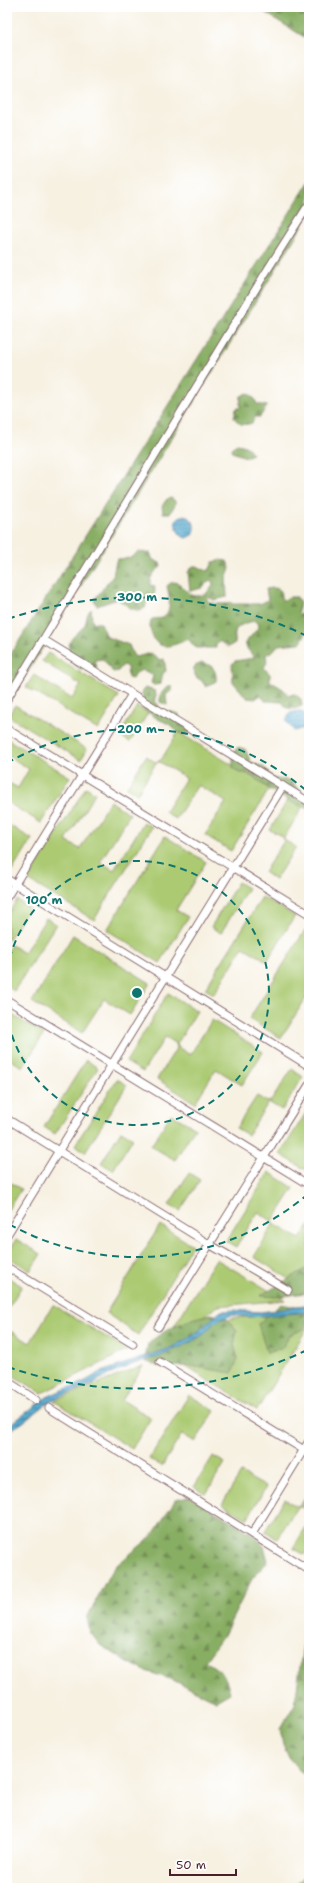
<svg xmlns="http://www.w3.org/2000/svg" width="316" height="1895" viewBox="0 0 316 1895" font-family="'Shantell Sans',sans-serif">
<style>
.grass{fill:#abca72;stroke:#7a744e}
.forest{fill:url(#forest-firs);stroke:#696648}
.water{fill:url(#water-rules);stroke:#4e647c}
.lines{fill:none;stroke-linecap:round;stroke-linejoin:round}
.minor-casing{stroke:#87686b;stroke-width:9}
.minor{stroke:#fff;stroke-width:7}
.ring{fill:none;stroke:#0f766e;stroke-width:2;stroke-dasharray:7 5}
.centre{fill:#0f766e;stroke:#fff;stroke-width:2}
.ring-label{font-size:12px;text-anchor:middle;font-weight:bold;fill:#0f766e;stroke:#fff;stroke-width:4;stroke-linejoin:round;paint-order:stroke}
</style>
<defs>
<pattern id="forest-firs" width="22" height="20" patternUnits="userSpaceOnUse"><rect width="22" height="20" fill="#88ae64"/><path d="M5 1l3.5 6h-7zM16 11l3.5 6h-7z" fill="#718d53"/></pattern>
<pattern id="water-rules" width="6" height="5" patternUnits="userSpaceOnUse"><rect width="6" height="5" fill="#52a9ce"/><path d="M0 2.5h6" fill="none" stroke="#4689a7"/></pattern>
</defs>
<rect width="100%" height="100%" fill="#fff"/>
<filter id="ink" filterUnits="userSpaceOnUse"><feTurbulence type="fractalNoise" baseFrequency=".025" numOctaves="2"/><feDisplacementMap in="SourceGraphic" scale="8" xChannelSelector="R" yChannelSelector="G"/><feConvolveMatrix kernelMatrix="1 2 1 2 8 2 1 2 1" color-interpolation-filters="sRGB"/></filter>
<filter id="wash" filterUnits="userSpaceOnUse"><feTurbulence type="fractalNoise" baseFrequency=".012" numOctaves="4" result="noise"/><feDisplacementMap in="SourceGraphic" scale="16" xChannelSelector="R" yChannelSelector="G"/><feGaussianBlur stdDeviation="0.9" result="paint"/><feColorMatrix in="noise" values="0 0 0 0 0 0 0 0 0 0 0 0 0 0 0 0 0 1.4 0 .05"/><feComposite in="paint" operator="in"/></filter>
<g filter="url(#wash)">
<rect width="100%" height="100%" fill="#f7f1e2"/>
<g class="grass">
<path d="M 48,653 L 119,696 L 98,730 L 26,687 L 34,675 L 72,699 L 81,685 L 42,661 Z"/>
<path d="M 15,705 L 87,749 L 81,760 L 8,716 Z"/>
<path d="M 137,706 L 148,713 L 130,742 L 119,736 Z"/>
<path d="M 178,732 L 270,788 L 231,851 L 205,835 L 226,802 L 198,785 L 176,819 L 165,812 L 186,778 L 160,762 L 156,763 L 137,794 L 127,787 L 146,756 L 155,762 L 161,760 Z"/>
<path d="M 7,739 L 70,777 L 41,823 L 7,802 L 7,782 L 18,788 L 29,769 L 7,755 Z"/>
<path d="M 86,787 L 95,793 L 66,841 L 80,849 L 110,801 L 130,814 L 100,862 L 114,870 L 144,822 L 152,827 L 94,920 L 28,880 Z"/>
<path d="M 289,798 L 303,806 L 284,838 L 284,840 L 296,847 L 275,880 L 264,872 L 284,841 L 283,837 L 270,830 Z"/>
<path d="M 7,824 L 32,839 L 12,871 L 7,868 Z"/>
<path d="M 165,836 L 206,862 L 176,910 L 188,917 L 160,963 L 107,930 Z"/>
<path d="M 238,882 L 248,888 L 221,933 L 211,927 Z"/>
<path d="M 262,897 L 295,916 L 267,961 L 243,947 L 214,994 L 205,989 Z"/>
<path d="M 17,900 L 29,908 L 9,939 L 7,938 L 7,916 Z"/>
<path d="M 46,918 L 56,924 L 14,991 L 7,986 L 7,951 L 11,945 L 24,953 Z"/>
<path d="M 309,924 L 309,993 L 281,1038 L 249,1019 Z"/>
<path d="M 73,935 L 150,983 L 130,1015 L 104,999 L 82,1033 L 32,1002 Z"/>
<path d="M 168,993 L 197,1011 L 177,1044 L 178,1047 L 190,1055 L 212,1020 L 263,1052 L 242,1085 L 216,1069 L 195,1103 L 157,1079 L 177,1047 L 176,1044 L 165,1037 L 143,1072 L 126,1062 Z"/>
<path d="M 7,1012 L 44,1034 L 23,1067 L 7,1058 Z"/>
<path d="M 86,1060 L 98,1068 L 55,1134 L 44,1127 Z"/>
<path d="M 292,1069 L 303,1077 L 282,1110 L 270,1103 L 268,1103 L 248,1135 L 236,1128 L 257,1096 L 267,1102 L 271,1101 Z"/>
<path d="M 117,1079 L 127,1085 L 85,1152 L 75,1145 Z"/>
<path d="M 309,1108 L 309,1165 L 306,1170 L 280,1154 Z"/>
<path d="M 171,1114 L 195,1128 L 175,1160 L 151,1146 Z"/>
<path d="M 121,1131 L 133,1138 L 113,1170 L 101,1163 Z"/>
<path d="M 269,1172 L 294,1188 L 273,1221 L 274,1224 L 300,1239 L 309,1225 L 309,1291 L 254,1257 L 273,1225 L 272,1221 L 258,1212 L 236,1247 L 226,1241 Z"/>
<path d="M 189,1173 L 200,1180 L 180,1211 L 169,1205 Z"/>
<path d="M 7,1181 L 21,1189 L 7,1211 Z"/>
<path d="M 160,1225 L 192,1245 L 138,1335 L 106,1313 Z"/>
<path d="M 16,1239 L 41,1254 L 30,1271 L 7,1256 Z"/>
<path d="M 216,1259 L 285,1300 L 218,1306 L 163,1344 Z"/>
<path d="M 7,1277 L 22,1286 L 7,1310 Z"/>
<path d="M 53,1305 L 128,1350 L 42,1393 L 7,1372 L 7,1329 L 30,1343 Z"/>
<path d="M 309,1313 L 309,1325 L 257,1410 L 168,1356 L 232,1318 Z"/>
<path d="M 143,1366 L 122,1400 L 151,1418 L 132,1449 L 54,1401 Z"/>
<path d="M 189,1395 L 215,1411 L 195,1442 L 182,1434 L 162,1466 L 149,1459 Z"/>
<path d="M 213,1456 L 225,1463 L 206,1494 L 194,1487 Z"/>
<path d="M 241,1473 L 266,1487 L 247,1519 L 222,1504 Z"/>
<path d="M 309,1492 L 309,1512 L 301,1507 L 297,1507 L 277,1539 L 265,1531 L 285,1499 L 296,1506 L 300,1506 Z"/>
<path d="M 309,1522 L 309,1549 L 305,1555 L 293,1548 Z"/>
</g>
<g class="forest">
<path d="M 256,7 L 309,7 L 309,40 Z"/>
<path d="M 309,182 L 309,215 L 7,706 L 7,660 Z"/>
<path d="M 248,393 L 254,398 L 257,404 L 267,406 L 260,417 L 255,417 L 252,423 C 243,426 239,425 234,417 L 236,409 L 241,407 L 240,404 L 241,396 Z"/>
<path d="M 237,444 C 244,445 250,447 252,454 L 246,457 L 232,452 L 231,448 Z"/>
<path d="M 171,498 L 174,500 L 176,503 L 170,513 L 163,513 L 162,506 L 167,499 Z"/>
<path d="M 139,552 L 150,553 L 153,560 L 160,563 L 161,567 C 155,571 149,577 150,585 L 154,586 L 155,589 L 154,597 L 147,601 L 145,608 C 132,614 127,604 117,599 L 97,606 L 94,600 L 113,576 L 116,561 L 118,559 L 130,558 Z"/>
<path d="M 219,560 L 227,561 L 230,568 L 226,578 L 227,597 L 214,600 L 208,597 L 207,600 L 210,603 L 225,604 L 230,602 L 233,604 L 260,604 L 268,600 L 266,589 C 272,588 277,587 281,591 L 281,599 L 284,600 L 290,597 L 297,597 L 300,604 L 298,612 L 300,614 L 309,608 L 309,629 L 300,643 L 278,645 L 273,651 L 266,654 L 267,662 L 264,668 L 270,674 L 270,681 L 283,689 L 288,695 L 295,694 L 301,699 L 302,706 L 295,709 L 287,708 L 282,702 L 265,701 L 261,695 L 255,699 L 247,698 L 233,682 L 232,664 L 235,661 L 254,658 C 252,653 247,651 245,643 L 259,627 L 258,623 L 255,621 C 249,622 235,625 235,633 C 234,637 236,639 235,643 L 228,647 L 219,641 L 216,644 L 216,648 L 196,648 L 188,639 C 175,645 158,653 152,635 C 150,628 149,625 152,619 C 156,618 159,619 162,618 C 173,612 169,595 167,586 C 178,575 184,591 192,595 C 195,597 201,595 205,595 L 212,587 L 213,583 L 210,580 L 202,588 L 190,591 L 188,572 L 193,566 L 197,566 L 207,571 L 210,569 L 213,562 Z"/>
<path d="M 91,609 L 92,620 L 95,623 L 101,623 L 107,637 L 129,645 L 133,655 L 136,657 L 151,653 L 159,660 L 164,659 L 166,671 L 163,673 L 161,684 L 154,685 L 151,683 L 153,676 L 150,673 L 142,670 L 136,673 L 132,679 L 128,678 L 127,667 L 123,665 L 118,671 L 113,672 L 103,659 L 95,660 L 97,667 C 80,679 62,656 71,640 C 74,634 81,631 84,626 C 88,620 85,615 91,609 Z"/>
<path d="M 202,663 C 212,664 217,670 216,681 L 206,687 L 202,681 L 196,677 L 193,670 L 195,666 Z"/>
<path d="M 168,686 L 172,686 L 172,690 L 166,695 L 167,705 L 160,702 L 160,695 Z"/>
<path d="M 145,688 L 155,691 L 156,695 L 154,702 L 157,703 L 160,709 L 179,714 L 180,721 L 194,726 L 196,729 L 193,732 L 185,734 L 178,732 L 169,724 L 158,719 L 145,710 L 143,706 L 142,691 Z"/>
<path d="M 238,747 L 245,749 L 251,762 L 264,767 L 273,778 C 278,780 285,779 290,781 C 297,785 301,794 309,799 L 309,809 L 293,803 L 266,787 L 248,773 L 240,773 L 233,768 L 233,753 Z"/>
<path d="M 309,1267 L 309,1308 L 305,1293 L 277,1297 L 260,1296 Z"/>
<path d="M 281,1304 L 296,1307 L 308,1315 L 304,1329 L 290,1335 L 282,1348 L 267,1353 L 258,1324 Z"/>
<path d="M 211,1314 L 226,1318 L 237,1330 L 234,1345 L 238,1359 L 232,1373 L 190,1366 L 160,1367 L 145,1361 C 146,1356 146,1349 148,1345 C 158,1331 194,1317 211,1314 Z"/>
<path d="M 189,1496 L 254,1535 L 264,1546 L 268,1561 L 252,1579 L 224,1635 L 205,1661 C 221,1671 226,1674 230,1693 L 216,1701 L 173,1680 L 143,1670 L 128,1662 L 100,1645 L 90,1632 L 87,1618 L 108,1577 L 117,1565 L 152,1536 L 176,1499 Z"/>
<path d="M 309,1599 L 309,1777 L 299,1770 L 289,1758 L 283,1744 L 280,1729 L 295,1704 Z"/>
<path d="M 309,1870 L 309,1888 L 295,1888 L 298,1883 Z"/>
</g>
<g class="water">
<path d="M 185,515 L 193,521 L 195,529 L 194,534 L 186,538 L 181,536 C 175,527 171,518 185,515 Z"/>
<path d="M 299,711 L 305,714 L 309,723 L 305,728 L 294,731 L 286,721 L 290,713 Z"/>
<path d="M 304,1306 L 309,1306 L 309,1312 L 251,1317 L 232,1315 L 215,1322 L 203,1335 L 189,1343 L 161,1356 L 136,1363 L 104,1377 L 91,1385 L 52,1400 L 22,1423 L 7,1432 L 7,1426 C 21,1418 33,1406 47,1397 C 64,1388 83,1385 98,1373 L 170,1348 L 195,1334 L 221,1311 L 234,1310 L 261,1312 Z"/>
</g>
</g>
<g filter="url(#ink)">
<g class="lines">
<defs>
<g id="minor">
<path d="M 44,640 L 309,802"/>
<path d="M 7,699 L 266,272 L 309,204"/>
<path d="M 7,729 L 309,914"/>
<path d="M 7,879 L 309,1066"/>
<path d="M 7,897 L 132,694"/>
<path d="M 7,1000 L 309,1185"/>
<path d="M 7,1119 L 209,1244 L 288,1290"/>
<path d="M 7,1235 L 283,786"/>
<path d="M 7,1267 L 133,1344"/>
<path d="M 158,1327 L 309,1085"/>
<path d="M 160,1362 L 309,1453"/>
<path d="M 7,1381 L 36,1400"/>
<path d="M 49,1408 L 309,1570"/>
<path d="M 252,1534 L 309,1441"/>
</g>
</defs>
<use href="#minor" class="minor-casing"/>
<use href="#minor" class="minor"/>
</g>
</g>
<g class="ring">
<path d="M7 970A132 132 0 1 1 7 1016"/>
<path d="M308 1194A264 264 0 0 1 7 1223M7 763A264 264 0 0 1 308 792"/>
<path d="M307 1350A396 396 0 0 1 8 1367M8 619A396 396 0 0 1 307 636"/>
</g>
<circle cx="137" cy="993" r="6" class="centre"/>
<g class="ring-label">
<text x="137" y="601">300 m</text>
<text x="137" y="733">200 m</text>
<text x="44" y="904">100 m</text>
</g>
<rect width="316" height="1895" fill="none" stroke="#fff" stroke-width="24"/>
<path d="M170 1869v6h66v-6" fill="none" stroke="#4a1f2b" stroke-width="2"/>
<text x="176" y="1869" font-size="12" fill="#4a1f2b" stroke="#ffffff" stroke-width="3" paint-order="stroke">50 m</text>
</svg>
